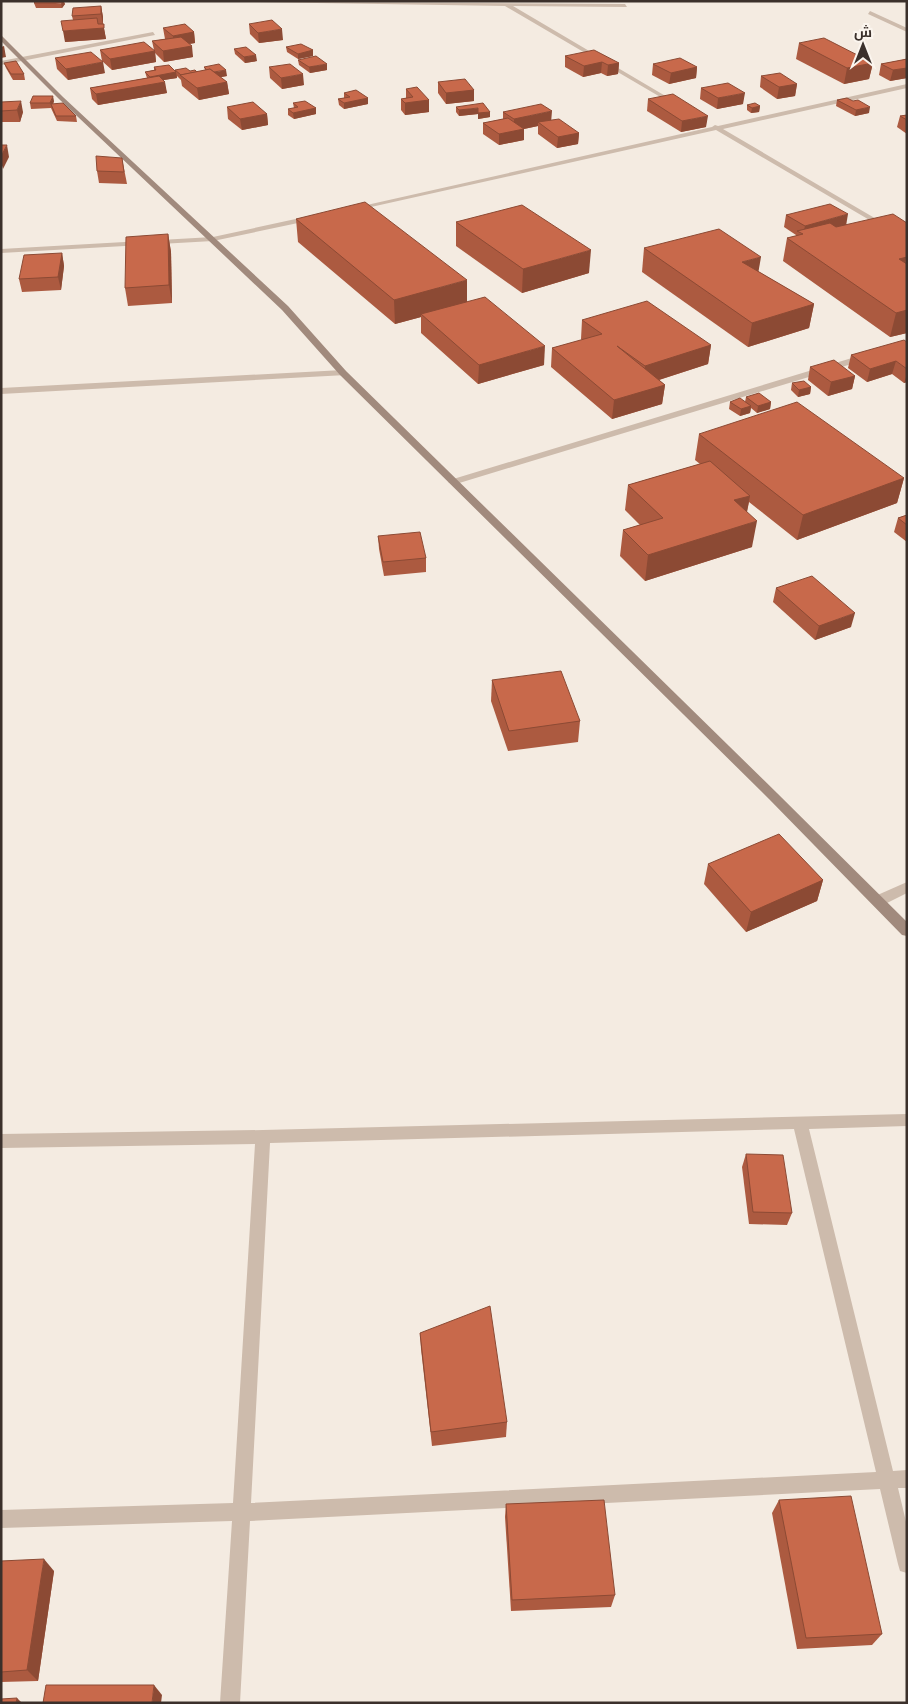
<svg xmlns="http://www.w3.org/2000/svg" width="908" height="1704" viewBox="0 0 908 1704" font-family="'Fira Sans',Cairo,sans-serif">
<style>
.lines{fill:none;stroke-linecap:round;stroke-linejoin:round}
.street{fill:#cdbbac;fill-rule:evenodd}
.secondary{fill:#a18a7d;fill-rule:evenodd}
.wall{fill:#ac5a40}
.shaded-wall{fill:#8c4a34}
.building{fill:#c8694b;stroke:#8c4a34}
</style>
<rect width="100%" height="100%" fill="#f4ebe1"/>
<g class="lines">
<g class="street">
<path d="M 193,1 L 625,4 L 627,7 L 513,6 L 679,104 L 674,105 L 505,6 Z"/>
<path d="M 870,11 L 907,28 L 907,32 L 868,14 Z"/>
<path d="M 153,32 L 155,35 L 1,65 L 1,61 Z"/>
<path d="M 907,84 L 907,88 L 723,129 L 907,237 L 907,242 L 716,130 L 353,211 L 349,209 L 712,127 L 715,125 L 718,126 Z"/>
<path d="M 314,215 L 317,215 L 317,219 L 213,241 L 1,253 L 1,249 L 213,237 Z"/>
<path d="M 865,354 L 869,357 L 868,359 L 456,484 L 453,485 L 448,482 L 450,480 Z"/>
<path d="M 343,370 L 346,371 L 346,375 L 1,394 L 1,388 Z"/>
<path d="M 907,882 L 907,893 L 883,905 L 873,905 L 872,901 L 873,897 Z"/>
<path d="M 907,1114 L 907,1126 L 809,1129 L 893,1471 L 907,1470 L 907,1488 L 898,1488 L 907,1526 L 907,1573 L 900,1571 L 898,1564 L 880,1489 L 250,1521 L 240,1703 L 220,1703 L 232,1521 L 1,1528 L 1,1510 L 233,1503 L 255,1144 L 1,1148 L 1,1134 L 263,1130 ZM 794,1129 L 876,1472 L 251,1503 L 270,1143 Z"/>
</g>
<path class="secondary" d="M 1,35 L 63,97 L 288,306 L 346,371 L 777,793 L 907,922 L 907,936 L 902,935 L 769,799 L 340,375 L 282,310 L 59,99 L 1,41 Z"/>
</g>
<g class="wall">
<path d="M 36,1 L 65,4 L 62,8 L 36,8 L 34,3 Z"/>
<path d="M 101,6 L 103,17 L 103,24 L 106,39 L 65,42 L 73,20 L 72,16 Z"/>
<path d="M 249,24 L 283,40 L 259,43 L 250,34 Z"/>
<path d="M 163,28 L 194,32 L 195,43 L 189,44 L 193,57 L 164,62 L 155,53 L 156,62 L 112,70 L 102,61 L 100,50 L 154,50 L 152,41 L 165,39 Z"/>
<path d="M 799,43 L 873,63 L 869,79 L 844,84 L 796,59 Z"/>
<path d="M 286,47 L 313,50 L 313,56 L 298,59 L 287,52 Z"/>
<path d="M 234,49 L 257,61 L 245,63 L 235,54 Z"/>
<path d="M 565,56 L 619,63 L 618,74 L 607,76 L 601,73 L 583,77 L 565,67 Z"/>
<path d="M 55,58 L 105,73 L 68,80 L 57,69 Z"/>
<path d="M 907,59 L 907,78 L 890,81 L 879,75 L 881,64 Z"/>
<path d="M 298,60 L 327,70 L 310,73 L 299,65 Z"/>
<path d="M 4,63 L 24,74 L 25,80 L 13,80 L 6,68 Z"/>
<path d="M 653,64 L 697,67 L 696,78 L 669,84 L 652,75 Z"/>
<path d="M 154,67 L 175,72 L 175,70 L 197,72 L 205,70 L 204,67 L 227,76 L 220,77 L 227,82 L 229,94 L 199,100 L 182,86 L 181,80 L 177,76 L 177,78 L 163,80 L 167,93 L 98,105 L 92,99 L 90,88 L 147,78 L 145,72 L 154,70 Z"/>
<path d="M 269,67 L 304,85 L 282,89 L 270,78 Z"/>
<path d="M 761,76 L 797,84 L 795,96 L 777,99 L 760,87 Z"/>
<path d="M 438,82 L 474,90 L 474,101 L 446,104 L 438,93 Z"/>
<path d="M 701,88 L 743,104 L 717,109 L 700,99 Z"/>
<path d="M 406,89 L 429,100 L 429,112 L 405,115 L 401,110 L 401,99 L 406,98 Z"/>
<path d="M 344,93 L 368,98 L 368,104 L 344,109 L 339,105 L 338,99 L 344,98 Z"/>
<path d="M 648,99 L 706,127 L 681,132 L 647,111 Z"/>
<path d="M 837,100 L 853,101 L 869,113 L 855,116 L 836,106 Z"/>
<path d="M 54,101 L 53,104 L 76,116 L 77,122 L 57,121 L 51,108 L 31,109 L 30,103 Z"/>
<path d="M 1,102 L 23,112 L 20,122 L 1,122 Z"/>
<path d="M 293,103 L 316,108 L 316,114 L 294,119 L 288,115 L 288,109 L 294,108 Z"/>
<path d="M 747,105 L 760,106 L 759,112 L 751,113 L 747,110 Z"/>
<path d="M 227,107 L 267,114 L 268,125 L 242,130 L 228,119 Z"/>
<path d="M 456,107 L 490,112 L 490,117 L 478,119 L 478,114 L 459,116 L 456,112 Z"/>
<path d="M 503,112 L 551,120 L 579,133 L 578,144 L 557,148 L 538,134 L 538,126 L 524,129 L 524,140 L 499,145 L 483,134 L 483,123 L 503,119 Z"/>
<path d="M 907,115 L 907,134 L 897,127 L 900,116 Z"/>
<path d="M 122,158 L 127,184 L 99,183 L 97,171 Z"/>
<path d="M 786,215 L 846,225 L 907,223 L 907,333 L 890,337 L 783,261 L 787,238 L 796,236 L 796,235 L 784,227 Z"/>
<path d="M 296,219 L 467,302 L 544,365 L 478,384 L 421,333 L 421,317 L 395,324 L 298,242 Z"/>
<path d="M 456,222 L 589,273 L 522,293 L 456,246 Z"/>
<path d="M 168,234 L 171,252 L 172,303 L 128,306 L 125,288 Z"/>
<path d="M 644,248 L 759,272 L 814,304 L 809,328 L 748,347 L 642,272 Z"/>
<path d="M 62,253 L 64,266 L 61,290 L 22,292 L 19,279 Z"/>
<path d="M 582,320 L 711,345 L 708,364 L 659,380 L 665,385 L 662,404 L 612,419 L 551,367 L 552,348 L 582,340 L 581,339 Z"/>
<path d="M 907,342 L 907,382 L 904,383 L 892,374 L 867,382 L 848,368 L 851,355 Z"/>
<path d="M 810,367 L 855,376 L 852,389 L 828,396 L 808,380 Z"/>
<path d="M 792,383 L 811,387 L 810,394 L 798,397 L 791,390 Z"/>
<path d="M 746,397 L 771,402 L 770,409 L 757,413 L 751,408 L 750,413 L 740,416 L 729,409 L 730,402 L 745,402 Z"/>
<path d="M 699,434 L 904,478 L 897,503 L 797,540 L 749,502 L 747,512 L 752,547 L 645,581 L 620,556 L 623,530 L 640,525 L 625,510 L 628,485 L 700,464 L 695,460 Z"/>
<path d="M 907,515 L 907,542 L 894,532 L 898,518 Z"/>
<path d="M 378,536 L 426,558 L 426,572 L 384,576 L 379,549 Z"/>
<path d="M 776,588 L 851,627 L 815,640 L 773,602 Z"/>
<path d="M 492,680 L 580,721 L 578,742 L 508,751 L 491,701 Z"/>
<path d="M 708,864 L 823,880 L 817,901 L 746,932 L 704,884 Z"/>
<path d="M 746,1154 L 792,1213 L 787,1225 L 749,1224 L 742,1167 Z"/>
<path d="M 420,1333 L 507,1422 L 506,1437 L 432,1446 L 421,1349 Z"/>
<path d="M 779,1500 L 882,1634 L 872,1645 L 797,1649 L 772,1513 Z"/>
<path d="M 506,1504 L 615,1595 L 611,1607 L 511,1611 L 505,1517 Z"/>
<path d="M 1,1561 L 54,1571 L 38,1681 L 1,1682 Z"/>
</g>
<g class="shaded-wall">
<path d="M 62,1 L 64,1 L 65,4 L 62,8 L 61,3 Z"/>
<path d="M 101,6 L 103,17 L 103,25 L 101,14 Z"/>
<path d="M 104,28 L 106,39 L 65,42 L 63,31 Z"/>
<path d="M 282,29 L 283,40 L 259,43 L 258,33 Z"/>
<path d="M 194,32 L 195,43 L 174,46 L 173,36 Z"/>
<path d="M 4,46 L 6,57 L 1,58 L 1,47 Z"/>
<path d="M 192,46 L 193,57 L 164,62 L 163,51 Z"/>
<path d="M 313,50 L 313,56 L 298,59 L 298,54 Z"/>
<path d="M 155,51 L 156,62 L 112,70 L 110,59 Z"/>
<path d="M 256,55 L 257,61 L 245,63 L 244,57 Z"/>
<path d="M 103,62 L 105,73 L 68,80 L 66,69 Z"/>
<path d="M 602,62 L 601,73 L 583,77 L 584,66 Z"/>
<path d="M 619,63 L 618,74 L 607,76 L 608,65 Z"/>
<path d="M 873,63 L 869,79 L 844,84 L 847,68 Z"/>
<path d="M 327,64 L 327,70 L 310,73 L 309,67 Z"/>
<path d="M 697,67 L 696,78 L 669,84 L 671,73 Z"/>
<path d="M 907,68 L 907,78 L 890,81 L 893,70 Z"/>
<path d="M 226,70 L 227,76 L 211,79 L 211,73 Z"/>
<path d="M 176,72 L 177,78 L 151,82 L 150,77 Z"/>
<path d="M 303,74 L 304,85 L 282,89 L 281,78 Z"/>
<path d="M 165,82 L 167,93 L 98,105 L 96,94 Z"/>
<path d="M 227,82 L 229,94 L 199,100 L 197,88 Z"/>
<path d="M 797,84 L 795,96 L 777,99 L 779,87 Z"/>
<path d="M 474,90 L 474,101 L 446,104 L 446,93 Z"/>
<path d="M 745,93 L 743,104 L 717,109 L 718,98 Z"/>
<path d="M 53,96 L 54,101 L 52,107 L 50,103 Z"/>
<path d="M 368,98 L 368,104 L 344,109 L 344,103 Z"/>
<path d="M 429,100 L 429,112 L 405,115 L 405,103 Z"/>
<path d="M 21,101 L 23,112 L 20,122 L 17,110 Z"/>
<path d="M 760,106 L 759,112 L 751,113 L 752,108 Z"/>
<path d="M 870,107 L 869,113 L 855,116 L 856,110 Z"/>
<path d="M 316,108 L 316,114 L 294,119 L 293,113 Z"/>
<path d="M 478,108 L 478,114 L 459,116 L 459,110 Z"/>
<path d="M 552,111 L 551,123 L 538,122 L 538,126 L 514,131 L 514,119 Z"/>
<path d="M 490,112 L 490,117 L 478,119 L 478,113 Z"/>
<path d="M 267,114 L 268,125 L 242,130 L 240,119 Z"/>
<path d="M 708,116 L 706,127 L 681,132 L 682,121 Z"/>
<path d="M 524,129 L 524,140 L 499,145 L 499,134 Z"/>
<path d="M 579,133 L 578,144 L 557,148 L 558,137 Z"/>
<path d="M 7,145 L 9,157 L 3,169 L 1,162 L 1,156 Z"/>
<path d="M 848,214 L 846,226 L 802,238 L 805,226 Z"/>
<path d="M 168,234 L 171,252 L 172,303 L 169,285 Z"/>
<path d="M 591,250 L 589,273 L 522,293 L 523,269 Z"/>
<path d="M 62,253 L 64,266 L 61,290 L 58,277 Z"/>
<path d="M 761,257 L 757,280 L 742,262 Z"/>
<path d="M 906,257 L 900,281 L 899,259 Z"/>
<path d="M 467,280 L 467,304 L 421,314 L 421,317 L 395,324 L 394,300 Z"/>
<path d="M 814,304 L 809,328 L 748,347 L 752,323 Z"/>
<path d="M 907,310 L 907,333 L 890,337 L 896,313 Z"/>
<path d="M 711,345 L 708,364 L 643,385 L 645,366 Z"/>
<path d="M 545,346 L 544,365 L 478,384 L 479,365 Z"/>
<path d="M 896,361 L 892,374 L 867,382 L 870,369 Z"/>
<path d="M 907,374 L 907,382 L 904,383 Z"/>
<path d="M 855,376 L 852,389 L 828,396 L 831,382 Z"/>
<path d="M 665,385 L 662,404 L 612,419 L 614,400 Z"/>
<path d="M 811,387 L 810,394 L 798,397 L 799,390 Z"/>
<path d="M 771,402 L 770,409 L 757,413 L 758,406 Z"/>
<path d="M 751,406 L 750,413 L 740,416 L 741,409 Z"/>
<path d="M 904,478 L 897,503 L 797,540 L 803,515 Z"/>
<path d="M 750,496 L 745,521 L 734,500 Z"/>
<path d="M 757,521 L 752,547 L 645,581 L 648,555 Z"/>
<path d="M 855,613 L 851,627 L 815,640 L 819,626 Z"/>
<path d="M 823,880 L 817,901 L 746,932 L 751,912 Z"/>
<path d="M 44,1559 L 54,1571 L 38,1681 L 27,1670 Z"/>
<path d="M 154,1685 L 162,1695 L 161,1703 L 152,1703 Z"/>
<path d="M 17,1698 L 22,1703 L 16,1703 Z"/>
</g>
<g class="building">
<path d="M 36,1 L 62,1 L 61,3 L 34,3 Z"/>
<path d="M 101,6 L 101,14 L 72,16 L 73,8 Z"/>
<path d="M 97,18 L 98,24 L 104,24 L 104,28 L 63,31 L 61,21 Z"/>
<path d="M 272,20 L 282,29 L 258,33 L 249,24 Z"/>
<path d="M 185,24 L 194,32 L 173,36 L 163,28 Z"/>
<path d="M 181,37 L 192,46 L 163,51 L 152,41 Z"/>
<path d="M 824,38 L 873,63 L 847,68 L 799,43 Z"/>
<path d="M 144,42 L 155,51 L 110,59 L 100,50 Z"/>
<path d="M 301,44 L 313,50 L 298,54 L 286,47 Z"/>
<path d="M 246,47 L 256,55 L 244,57 L 234,49 Z"/>
<path d="M 594,50 L 619,63 L 608,65 L 602,62 L 584,66 L 565,56 Z"/>
<path d="M 91,52 L 103,62 L 66,69 L 55,58 Z"/>
<path d="M 316,56 L 327,64 L 309,67 L 298,60 Z"/>
<path d="M 680,58 L 697,67 L 671,73 L 653,64 Z"/>
<path d="M 907,59 L 907,68 L 893,70 L 881,64 Z"/>
<path d="M 16,61 L 24,74 L 11,74 L 4,63 Z"/>
<path d="M 219,64 L 226,70 L 214,72 L 210,69 L 207,70 L 204,67 Z"/>
<path d="M 290,64 L 303,74 L 281,78 L 269,67 Z"/>
<path d="M 169,65 L 176,72 L 150,77 L 145,72 L 156,70 L 154,67 Z"/>
<path d="M 186,68 L 190,71 L 195,70 L 197,72 L 181,75 L 175,70 Z"/>
<path d="M 210,69 L 227,82 L 197,88 L 180,75 Z"/>
<path d="M 780,73 L 797,84 L 779,87 L 761,76 Z"/>
<path d="M 159,76 L 165,82 L 96,94 L 90,88 Z"/>
<path d="M 465,79 L 474,90 L 446,93 L 438,82 Z"/>
<path d="M 728,83 L 745,93 L 718,98 L 701,88 Z"/>
<path d="M 417,87 L 429,100 L 405,103 L 401,99 L 413,97 L 406,89 Z"/>
<path d="M 356,90 L 368,98 L 344,103 L 338,99 L 350,97 L 344,93 Z"/>
<path d="M 673,94 L 708,116 L 682,121 L 648,99 Z"/>
<path d="M 33,96 L 53,96 L 50,103 L 30,103 Z"/>
<path d="M 847,98 L 853,101 L 858,100 L 870,107 L 856,110 L 837,100 Z"/>
<path d="M 21,101 L 17,110 L 1,111 L 1,102 Z"/>
<path d="M 305,101 L 316,108 L 293,113 L 288,109 L 298,107 L 293,103 Z"/>
<path d="M 253,102 L 267,114 L 240,119 L 227,107 Z"/>
<path d="M 63,103 L 76,116 L 56,116 L 51,104 Z"/>
<path d="M 483,103 L 490,112 L 478,113 L 478,108 L 459,110 L 456,107 Z"/>
<path d="M 755,103 L 760,106 L 752,108 L 747,105 Z"/>
<path d="M 541,104 L 552,111 L 514,119 L 503,112 Z"/>
<path d="M 907,115 L 907,120 L 900,116 Z"/>
<path d="M 508,118 L 524,129 L 499,134 L 483,123 Z"/>
<path d="M 559,119 L 579,133 L 558,137 L 538,122 Z"/>
<path d="M 1,145 L 7,145 L 1,156 Z"/>
<path d="M 96,156 L 122,158 L 124,172 L 97,171 Z"/>
<path d="M 365,202 L 467,280 L 394,300 L 296,219 Z"/>
<path d="M 830,204 L 848,214 L 805,226 L 786,215 Z"/>
<path d="M 522,205 L 591,250 L 523,269 L 456,222 Z"/>
<path d="M 893,214 L 907,223 L 907,257 L 899,259 L 907,264 L 907,310 L 896,313 L 787,238 L 803,234 L 797,231 L 830,223 L 836,227 Z"/>
<path d="M 719,229 L 761,257 L 742,262 L 814,304 L 752,323 L 644,248 Z"/>
<path d="M 168,234 L 169,285 L 125,288 L 126,237 Z"/>
<path d="M 62,253 L 58,277 L 19,279 L 24,255 Z"/>
<path d="M 485,297 L 545,346 L 479,365 L 421,314 Z"/>
<path d="M 647,301 L 711,345 L 645,366 L 617,346 L 665,385 L 614,400 L 552,348 L 602,334 L 582,320 Z"/>
<path d="M 904,340 L 907,342 L 907,369 L 896,361 L 870,369 L 851,355 Z"/>
<path d="M 834,360 L 855,376 L 831,382 L 810,367 Z"/>
<path d="M 804,381 L 811,387 L 799,390 L 792,383 Z"/>
<path d="M 759,393 L 771,402 L 758,406 L 746,397 Z"/>
<path d="M 740,398 L 751,406 L 741,409 L 730,402 Z"/>
<path d="M 797,402 L 904,478 L 803,515 L 699,434 Z"/>
<path d="M 710,461 L 750,496 L 734,500 L 757,521 L 648,555 L 623,530 L 663,518 L 628,485 Z"/>
<path d="M 907,515 L 907,525 L 898,518 Z"/>
<path d="M 420,532 L 426,558 L 383,562 L 378,536 Z"/>
<path d="M 812,576 L 855,613 L 819,626 L 776,588 Z"/>
<path d="M 561,671 L 580,721 L 509,731 L 492,680 Z"/>
<path d="M 779,834 L 823,880 L 751,912 L 708,864 Z"/>
<path d="M 746,1154 L 783,1155 L 792,1213 L 753,1212 Z"/>
<path d="M 490,1306 L 507,1422 L 431,1432 L 420,1333 Z"/>
<path d="M 851,1496 L 882,1634 L 806,1638 L 779,1500 Z"/>
<path d="M 604,1500 L 615,1595 L 512,1600 L 506,1504 Z"/>
<path d="M 44,1559 L 27,1670 L 1,1672 L 1,1561 Z"/>
<path d="M 46,1685 L 154,1685 L 152,1703 L 43,1703 Z"/>
<path d="M 17,1698 L 16,1703 L 1,1703 L 1,1699 Z"/>
</g>
<rect width="908" height="1704" fill="none" stroke="#3b302b" stroke-width="5"/>
<g transform="translate(863 45)" stroke="#fbf5ee" stroke-width="4" paint-order="stroke">
<path d="M0-4L9 19L0 12L-9 19Z" fill="#3b302b"/>
<text y="-8" font-size="14" font-weight="bold" text-anchor="middle" fill="#3b302b">ش</text>
</g>
</svg>
